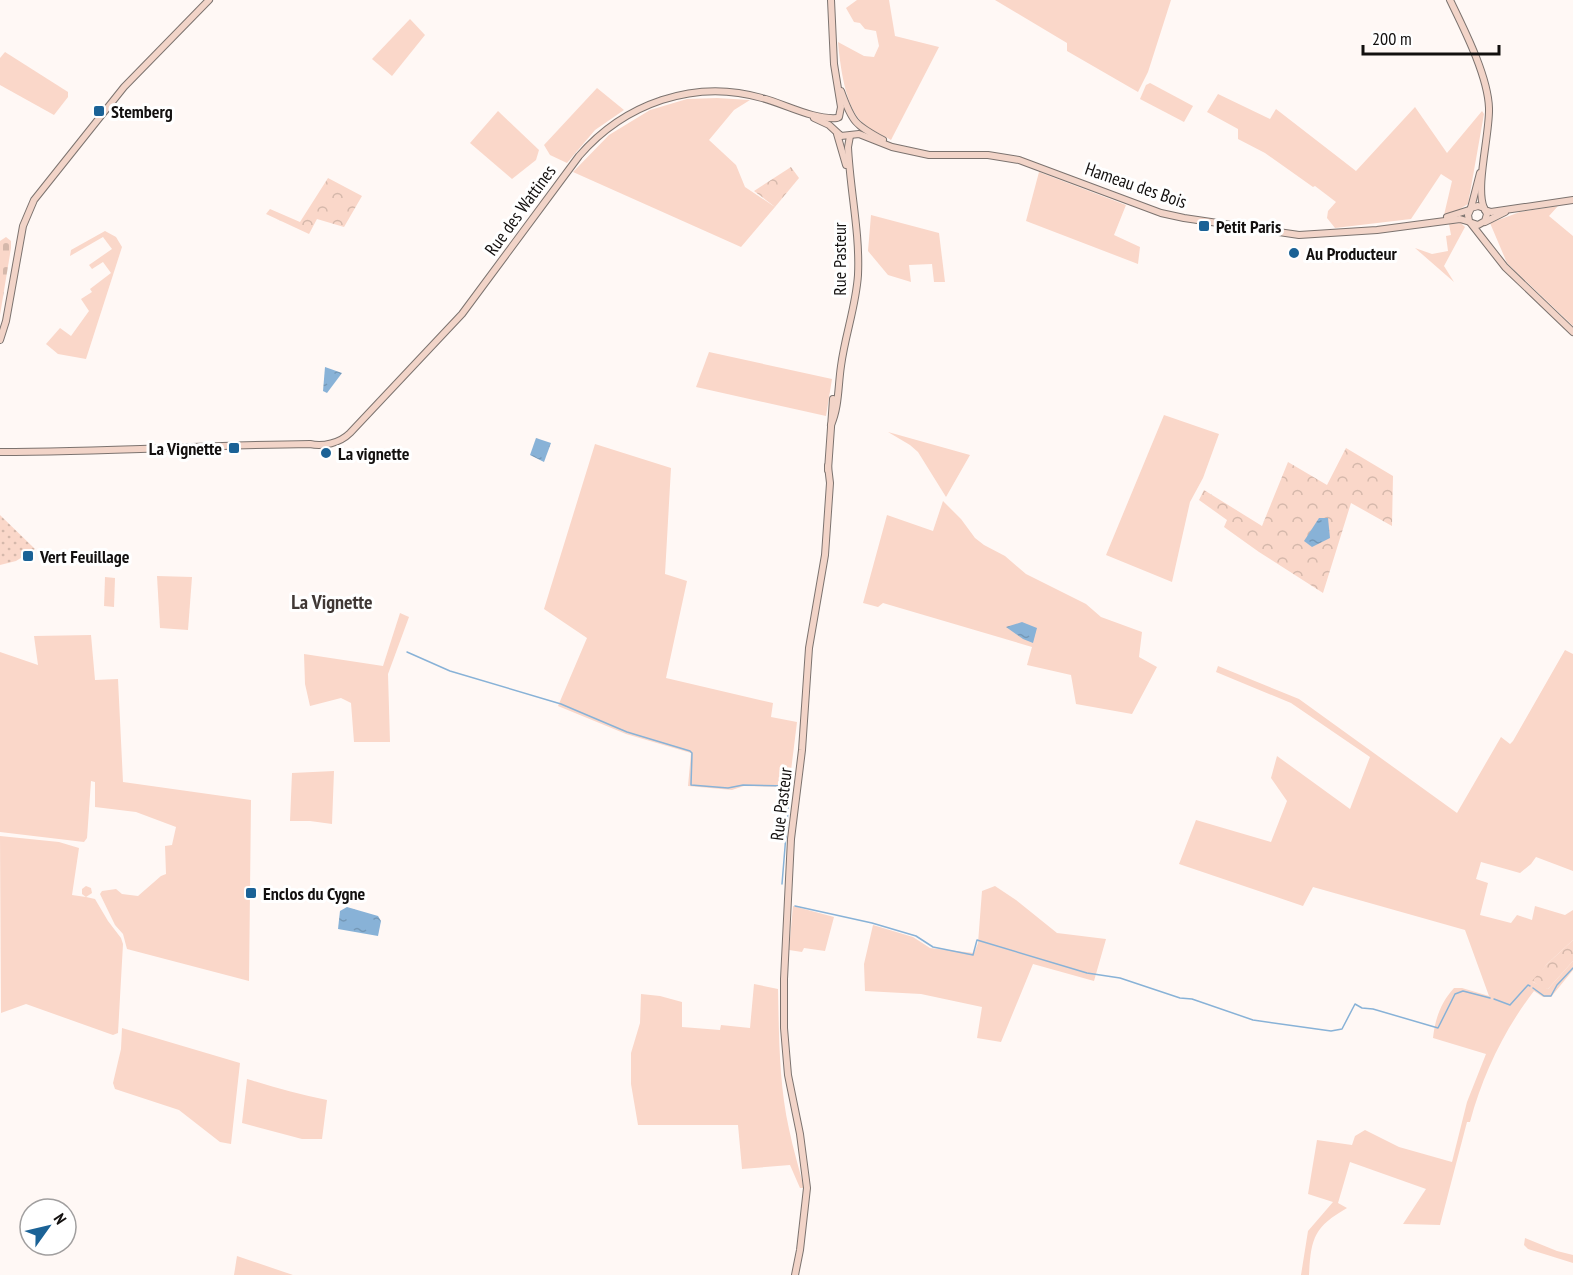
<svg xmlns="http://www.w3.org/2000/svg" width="1573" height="1275" viewBox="0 0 1573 1275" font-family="'PT Sans Narrow',sans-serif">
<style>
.grass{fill:#fad7c9}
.forest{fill:url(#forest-crowns)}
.cemetery{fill:url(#cemetery-stones)}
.park{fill:url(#park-dots)}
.water{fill:url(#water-ripples)}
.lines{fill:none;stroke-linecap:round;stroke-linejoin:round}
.stream{stroke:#88b2d7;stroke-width:1.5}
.secondary-casing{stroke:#7c736f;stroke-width:8}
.secondary{stroke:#f2d4c8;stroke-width:6}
.poi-dot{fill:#1b6296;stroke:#fff;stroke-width:2}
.labels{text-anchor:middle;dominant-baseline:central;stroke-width:6;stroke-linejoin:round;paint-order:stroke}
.poi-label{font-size:18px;font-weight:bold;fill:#13100f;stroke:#fff;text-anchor:start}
.street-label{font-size:18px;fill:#13100f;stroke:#fff}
.neighbourhood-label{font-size:20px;font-weight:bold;fill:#403835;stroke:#fff}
</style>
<defs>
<pattern id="forest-crowns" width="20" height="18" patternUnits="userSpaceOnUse" patternTransform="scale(1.5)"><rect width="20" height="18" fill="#fad7c9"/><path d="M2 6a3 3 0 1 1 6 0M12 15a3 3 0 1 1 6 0" fill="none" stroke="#d5b8ab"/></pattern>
<pattern id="cemetery-stones" width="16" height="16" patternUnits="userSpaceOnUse" patternTransform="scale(1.5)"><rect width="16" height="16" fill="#fad7c9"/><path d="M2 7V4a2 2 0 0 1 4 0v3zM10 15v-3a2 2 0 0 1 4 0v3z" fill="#d5b8ab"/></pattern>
<pattern id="park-dots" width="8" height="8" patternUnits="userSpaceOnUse" patternTransform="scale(1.5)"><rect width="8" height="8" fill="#fad7c9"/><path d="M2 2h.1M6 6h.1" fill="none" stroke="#d5b8ab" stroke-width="1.8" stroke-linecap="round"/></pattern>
<pattern id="water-ripples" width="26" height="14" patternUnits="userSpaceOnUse" patternTransform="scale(1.5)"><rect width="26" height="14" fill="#88b2d7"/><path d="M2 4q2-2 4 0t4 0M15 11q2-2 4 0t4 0" fill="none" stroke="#7498b7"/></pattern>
</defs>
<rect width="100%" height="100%" fill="#fff8f5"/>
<g class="grass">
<path d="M 857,0 L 889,0 L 895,36 L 939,47 L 891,140 C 882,135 871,130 863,123 C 845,108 840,64 838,42 L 864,56 L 874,57 L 879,46 L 876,31 L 865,29 L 860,23 L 854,22 L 846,8 Z"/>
<path d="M 995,0 L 1171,0 L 1148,72 L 1138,92 L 1067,51 L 1067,43 Z"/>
<path d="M 410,19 L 425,35 L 392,76 L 372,59 Z"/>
<path d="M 5,52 L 68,92 L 68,97 L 54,115 L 0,85 L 0,58 Z"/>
<path d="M 1150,83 L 1193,106 L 1184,122 L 1140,99 L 1146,85 Z"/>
<path d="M 597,88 L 624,110 L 595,130 L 567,163 L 550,155 L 544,145 Z"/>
<path d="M 1218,94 L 1270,119 L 1276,109 L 1356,171 L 1415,107 L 1447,153 L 1482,111 L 1484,114 L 1468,204 L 1455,212 L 1444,215 L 1452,181 L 1441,174 L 1411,219 L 1335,228 L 1327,218 L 1328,211 L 1336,202 L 1315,186 L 1313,187 L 1265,153 L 1238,139 L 1238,129 L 1207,112 Z"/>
<path d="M 717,98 L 750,100 L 734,110 L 709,140 L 736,165 L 745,187 L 775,207 L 741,247 L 573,172 L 609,135 L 650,110 L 687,99 Z"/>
<path d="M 498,111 L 539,150 L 536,160 L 512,179 L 470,143 Z"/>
<path d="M 1039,172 L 1126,205 L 1114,235 L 1140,247 L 1138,264 L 1026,221 Z"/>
<path d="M 1558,206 L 1549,216 L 1573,236 L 1573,326 L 1507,263 L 1490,223 L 1520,212 Z"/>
<path d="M 871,215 L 939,233 L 945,282 L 934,282 L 932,264 L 909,265 L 911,282 L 888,275 L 868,251 Z"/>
<path d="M 1461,223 L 1465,227 L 1444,266 L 1454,282 L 1415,248 L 1432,254 L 1448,251 L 1446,236 L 1451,235 L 1449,224 Z"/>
<path d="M 105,231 L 116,237 L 122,247 L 86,359 L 58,354 L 46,344 L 60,328 L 71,336 L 89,311 L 81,299 L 92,292 L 90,289 L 111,273 L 103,262 L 92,269 L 89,265 L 112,249 L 103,237 L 70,256 L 71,250 Z"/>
<path d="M 709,352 L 832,379 L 826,416 L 696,387 Z"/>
<path d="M 1164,415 L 1219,434 L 1203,478 L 1190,502 L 1172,582 L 1106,555 Z"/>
<path d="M 888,432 L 970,455 L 946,497 L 918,452 L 910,445 Z"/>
<path d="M 595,444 L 671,468 L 665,574 L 687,581 L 666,678 L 773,703 L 771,717 L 797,722 L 789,787 L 744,786 L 732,790 L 688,786 L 691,753 L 626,734 L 558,706 L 587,638 L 544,609 Z"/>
<path d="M 943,501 L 961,519 L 975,538 L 984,545 L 1005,556 L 1026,574 L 1086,604 L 1101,617 L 1142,632 L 1139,657 L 1157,667 L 1132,714 L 1076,704 L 1071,675 L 1027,665 L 1032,647 L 883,603 L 878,607 L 863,603 L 887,515 L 933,531 Z"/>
<path d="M 157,576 L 192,577 L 188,630 L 160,628 Z"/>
<path d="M 105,577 L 115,578 L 114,607 L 104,606 Z"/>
<path d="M 400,613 L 409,617 L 388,674 L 390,742 L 354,742 L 351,703 L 341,698 L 310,706 L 305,684 L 304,654 L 383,666 Z"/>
<path d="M 91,635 L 95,680 L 118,679 L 123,782 L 251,800 L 249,981 L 127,949 L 123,934 L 115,925 L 100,894 L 102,891 L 116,889 L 122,894 L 138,896 L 161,876 L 166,874 L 165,846 L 172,845 L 176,827 L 136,812 L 95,807 L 95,782 L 91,781 L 87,838 L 84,842 L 0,832 L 0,652 L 38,665 L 34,636 Z"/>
<path d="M 1565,650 L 1573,654 L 1573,871 L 1536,857 L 1531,864 L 1520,873 L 1481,862 L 1476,879 L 1488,883 L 1480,915 L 1511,923 L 1517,915 L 1532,920 L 1535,906 L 1565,915 L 1573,910 L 1573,940 L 1547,964 L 1533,982 L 1548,989 L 1573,961 L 1573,970 L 1551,997 L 1543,997 L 1534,991 C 1504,1030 1483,1074 1470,1122 L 1467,1122 L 1440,1225 L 1403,1224 L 1426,1189 L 1350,1162 L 1338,1203 L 1347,1208 C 1314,1227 1311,1238 1309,1275 L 1301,1275 L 1308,1231 L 1333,1202 L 1308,1194 L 1317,1140 L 1352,1145 L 1355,1136 L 1365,1130 L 1399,1147 L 1452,1162 L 1467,1102 L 1486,1054 L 1433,1038 C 1435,1019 1441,1002 1454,988 L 1462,988 L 1489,996 L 1465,930 L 1313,887 L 1303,906 L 1179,864 L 1196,820 L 1271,842 L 1287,801 L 1271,778 L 1277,756 L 1350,809 L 1370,757 L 1291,703 L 1216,672 L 1218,666 L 1299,699 L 1457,813 L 1501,737 L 1510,744 L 1513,741 Z"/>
<path d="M 334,771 L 332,824 L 310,821 L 290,821 L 292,773 Z"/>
<path d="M 0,836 L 59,842 L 79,848 L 72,895 L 86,897 L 82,894 L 82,889 L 86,886 L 91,888 L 92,893 L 86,897 L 95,899 L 108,921 L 121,938 L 123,944 L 118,1033 L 113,1035 L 26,1004 L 1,1013 Z"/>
<path d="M 995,886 L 1016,900 L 1057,933 L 1106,939 L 1094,981 L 1033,964 L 1001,1042 L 977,1038 L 982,1007 L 921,994 L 865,991 L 864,964 L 873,925 L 913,937 L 930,948 L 974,953 L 978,943 L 982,891 Z"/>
<path d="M 793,906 L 834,917 L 825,951 L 804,948 L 802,952 L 789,950 Z"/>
<path d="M 754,984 L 778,989 C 779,1035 779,1084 789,1129 C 793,1149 799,1168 804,1188 L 800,1188 L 790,1165 L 742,1169 L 738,1125 L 638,1125 L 631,1084 L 631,1053 L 640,1023 L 641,994 L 660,996 L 682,1002 L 682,1027 L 720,1030 L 721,1025 L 750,1028 Z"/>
<path d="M 122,1028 L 240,1063 L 231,1144 L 220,1142 L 179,1110 L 115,1089 L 113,1083 L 121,1049 Z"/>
<path d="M 247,1079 C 274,1087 300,1095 327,1100 L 322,1139 L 302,1139 L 242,1123 Z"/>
<path d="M 1525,1238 L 1557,1251 L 1573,1255 L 1573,1263 L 1528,1249 L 1524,1245 Z"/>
<path d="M 237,1256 L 293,1275 L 234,1275 Z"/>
</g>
<g class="forest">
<path d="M 791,167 L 799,178 L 775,207 L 754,191 Z"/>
<path d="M 328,178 L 362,196 L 344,227 L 317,219 L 309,234 L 266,214 L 270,209 L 300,222 Z"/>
<path d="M 1346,448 L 1393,476 L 1392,526 L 1351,503 L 1323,593 L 1259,552 L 1224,527 L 1227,520 L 1199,500 L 1204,490 L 1262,526 L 1288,462 L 1327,485 Z"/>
<path d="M 1573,940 L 1573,961 L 1548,989 L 1543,988 L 1532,981 L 1547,964 Z"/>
</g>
<path class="cemetery" d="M 6,237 L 11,241 L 11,248 L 0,315 L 0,241 Z"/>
<path class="park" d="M 0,515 L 35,549 L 16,561 L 0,565 Z"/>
<g class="water">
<path d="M 325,367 L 342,373 L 327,393 L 323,391 Z"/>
<path d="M 536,438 L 551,443 L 544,462 L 530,455 Z"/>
<path d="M 1319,518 L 1328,518 L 1330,538 L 1312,547 L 1304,541 Z"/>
<path d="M 1022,622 L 1037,628 L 1033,643 L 1023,639 L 1006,627 Z"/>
<path d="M 347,907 L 378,916 L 381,921 L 378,936 L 338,929 L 340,911 Z"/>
</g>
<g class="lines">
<g class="stream">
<path d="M 407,652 L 450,671 L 561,704 L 627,732 L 690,751 L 692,753 L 691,785 L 728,788 L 743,785 L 790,786 L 782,884"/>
<path d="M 795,906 L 872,923 L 916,936 L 933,947 L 973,955 L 977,940 L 1087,973 L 1120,978 L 1180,998 L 1192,999 L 1253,1020 L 1331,1031 L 1342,1029 L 1355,1004 L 1362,1008 L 1373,1009 L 1438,1028 L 1455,994 L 1463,991 L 1490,998"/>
<path d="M 1533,988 L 1544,996 L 1551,996 L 1557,985 L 1573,968"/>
<path d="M 1494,999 L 1510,1005 L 1528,985 L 1530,986"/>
</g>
<defs>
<g id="secondary">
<path d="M 831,0 L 834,64 L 841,107 L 839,117"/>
<path d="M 1450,0 C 1464,29 1488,76 1489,108 C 1490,133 1475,188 1484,208"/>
<path d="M 841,91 C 852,122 855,125 883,140"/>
<path d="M 814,118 L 829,125 L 841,136 L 859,134 L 892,147 L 929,155 L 988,155 L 1019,160 L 1161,213 L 1184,218 L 1299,235 L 1377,230 L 1460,219 L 1470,222"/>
<path d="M 837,134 L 846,165"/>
<path d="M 1471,208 L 1480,173"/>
<path d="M 1485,210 L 1491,212 L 1573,200"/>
<path d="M 1447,217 L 1469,210"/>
<path d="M 1485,222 L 1505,212"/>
<path d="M 1472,223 L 1478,225 L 1485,221 L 1487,214 L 1484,208 L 1478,206 L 1471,208 L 1468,215 L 1469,221 L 1505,267 L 1573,332"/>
<path d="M 0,340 L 6,321 L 23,226 L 34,200 L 124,87 L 209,0"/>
<path d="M 831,425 C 839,407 838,386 841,366 C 845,335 856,306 858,275 C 860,232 850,190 848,147 L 850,136"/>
<path d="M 0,452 C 104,452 207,445 310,444 C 323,447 340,443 350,433 L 462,314 L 579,156 C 624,104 694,78 762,98 C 785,104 814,120 837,118"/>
<path d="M 828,470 L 833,399"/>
<path d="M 795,1275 L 800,1250 L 807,1188 L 800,1134 L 788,1075 L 784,1028 L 784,979 L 791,839 L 802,750 L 809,648 L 825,555 L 830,483 L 828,466"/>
</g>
</defs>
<use href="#secondary" class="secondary-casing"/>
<use href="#secondary" class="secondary"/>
</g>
<g class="poi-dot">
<rect x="93" y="105" width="12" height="12" rx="3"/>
<rect x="1198" y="220" width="12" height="12" rx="3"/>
<circle cx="1294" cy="253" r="6"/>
<rect x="228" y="442" width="12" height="12" rx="3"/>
<circle cx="326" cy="453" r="6"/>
<rect x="22" y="550" width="12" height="12" rx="3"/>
<rect x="245" y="887" width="12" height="12" rx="3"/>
</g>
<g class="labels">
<g class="poi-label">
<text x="111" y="111">Stemberg</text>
<text x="1216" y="226">Petit Paris</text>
<text x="1306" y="253">Au Producteur</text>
<text x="222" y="448" text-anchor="end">La Vignette</text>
<text x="338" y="453">La vignette</text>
<text x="40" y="556">Vert Feuillage</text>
<text x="263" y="893">Enclos du Cygne</text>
</g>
<g class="street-label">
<text transform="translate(1136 185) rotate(19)">Hameau des Bois</text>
<text transform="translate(520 210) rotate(-54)">Rue des Wattines</text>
<text transform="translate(839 259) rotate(-90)">Rue Pasteur</text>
<text transform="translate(781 804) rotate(-83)">Rue Pasteur</text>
</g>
<g class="neighbourhood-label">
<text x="332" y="602">La Vignette</text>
</g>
</g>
<g transform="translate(48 1227) rotate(56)"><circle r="28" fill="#ffffff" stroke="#a19f9f" stroke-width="1.5"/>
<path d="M0-4.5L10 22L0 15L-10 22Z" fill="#1b6296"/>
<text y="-9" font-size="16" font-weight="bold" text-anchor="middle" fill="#13100f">N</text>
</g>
<path d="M1363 45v9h136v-9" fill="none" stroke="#13100f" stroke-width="3"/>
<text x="1372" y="45" font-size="18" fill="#13100f" stroke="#ffffff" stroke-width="4.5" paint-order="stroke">200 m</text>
</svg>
